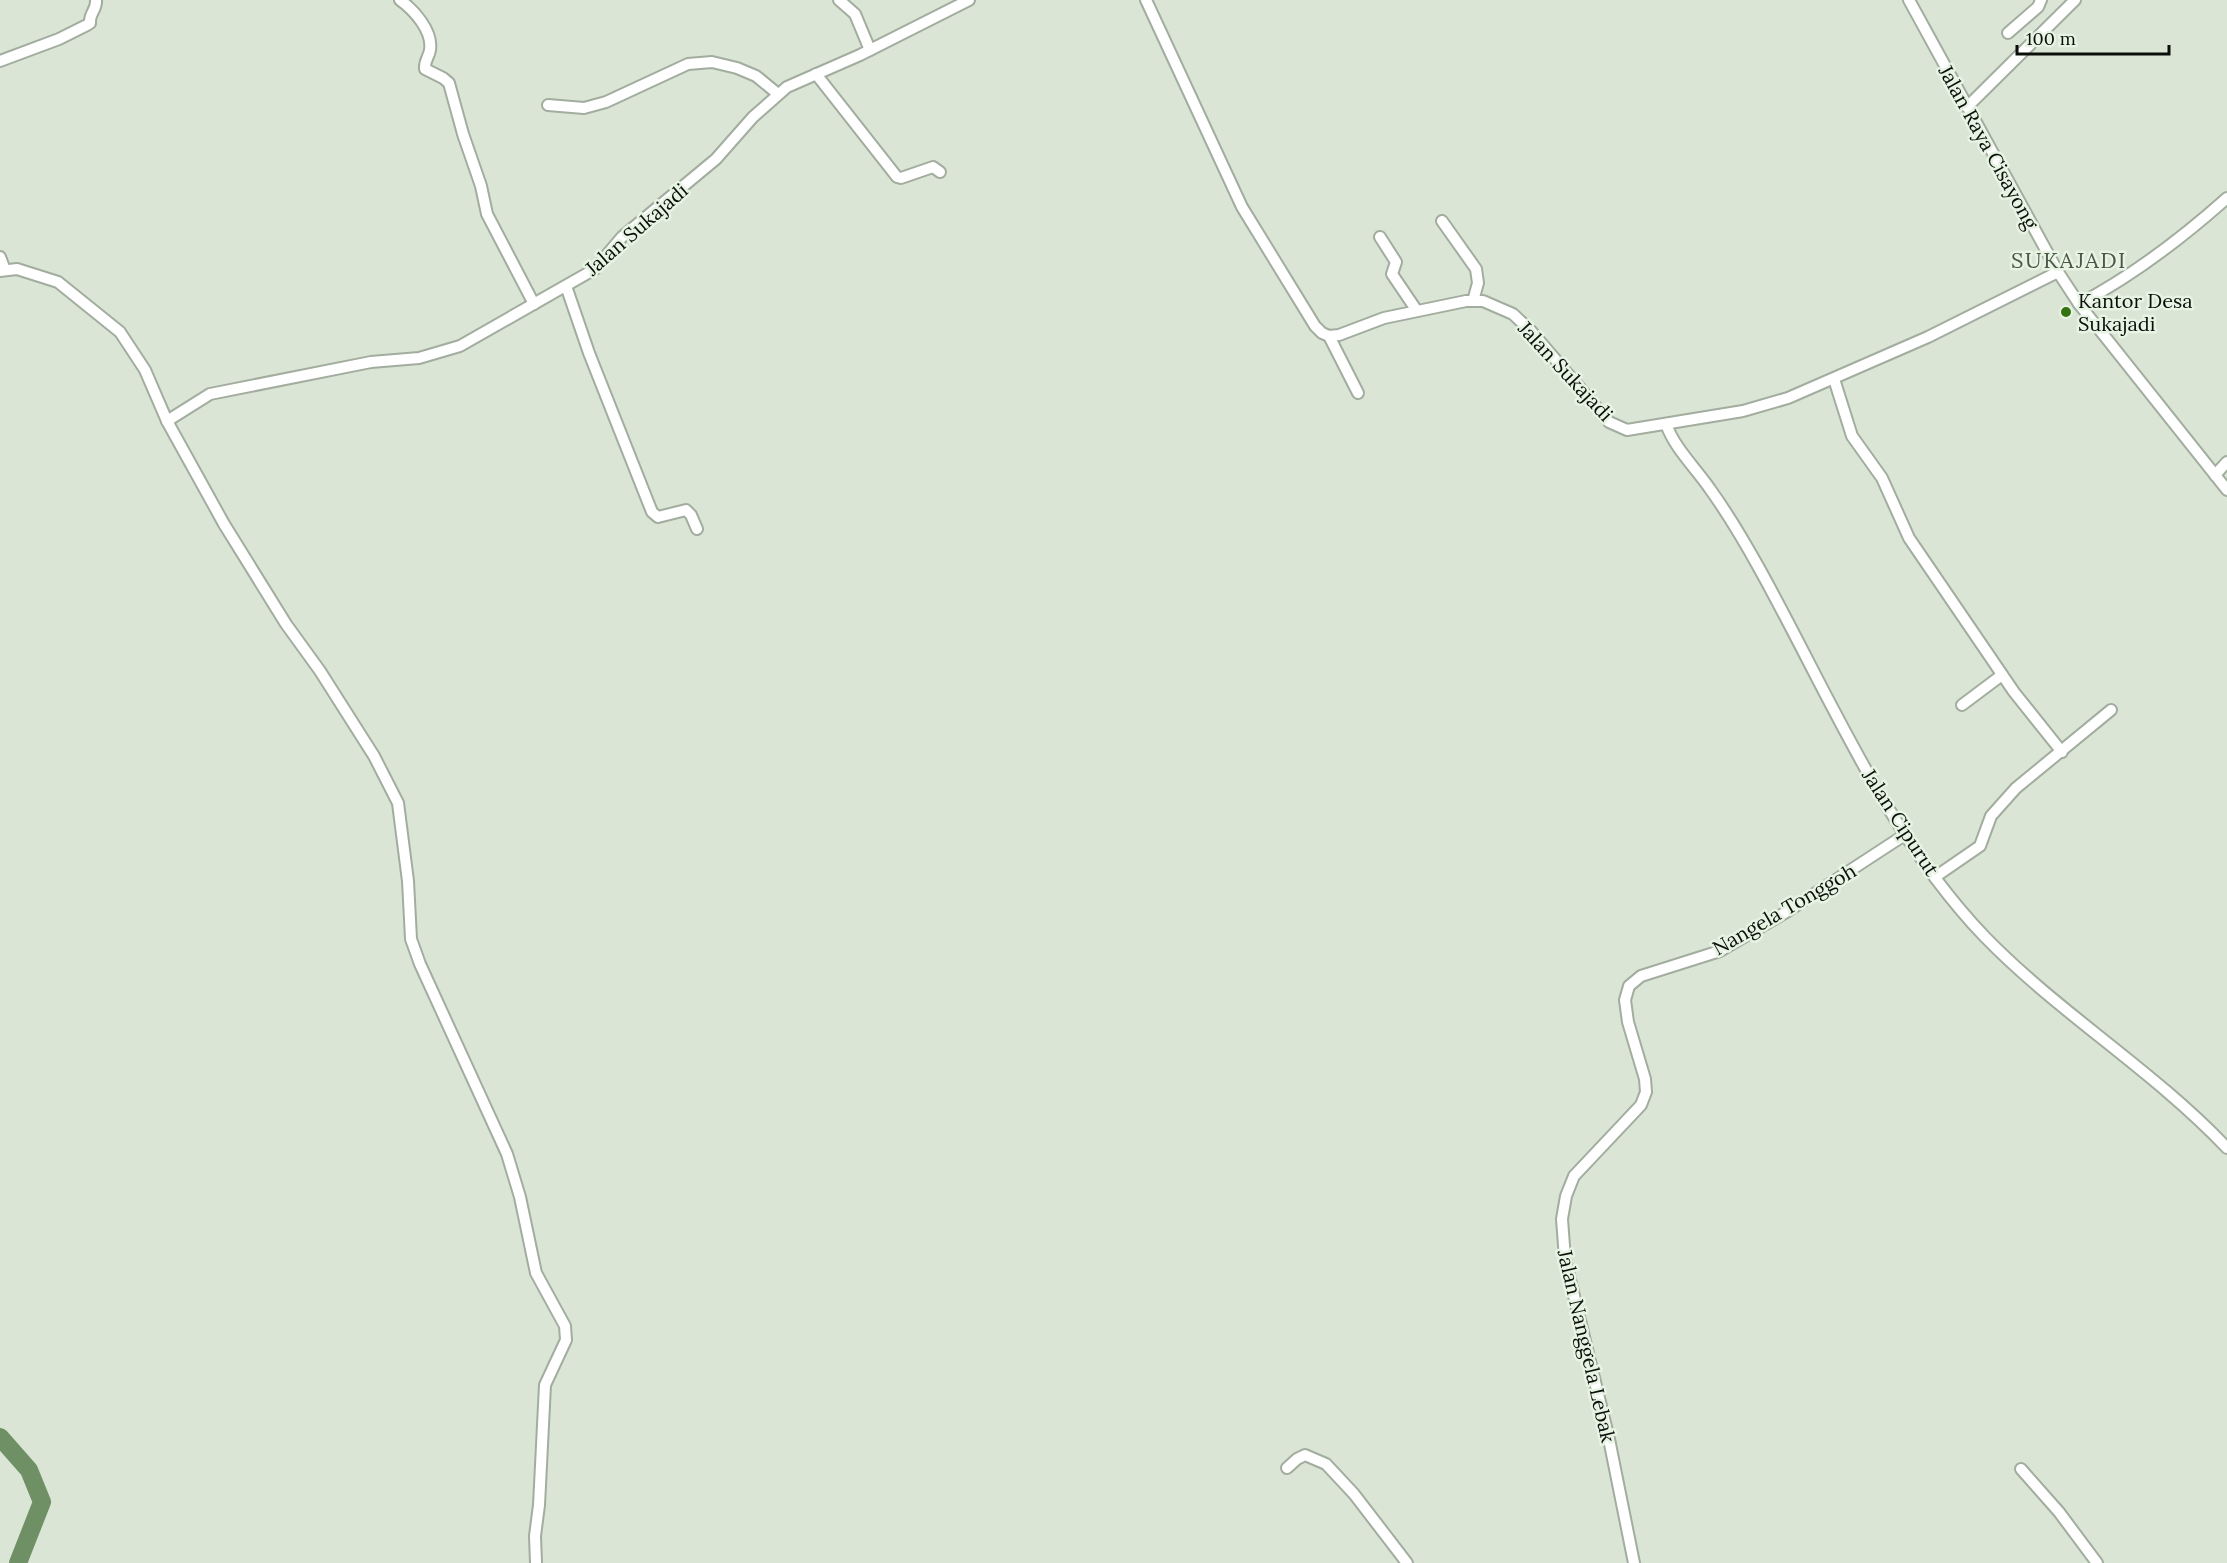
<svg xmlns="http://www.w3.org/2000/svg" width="2227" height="1563" viewBox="0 0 2227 1563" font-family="Lora,serif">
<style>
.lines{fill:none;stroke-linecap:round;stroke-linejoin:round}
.river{stroke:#6f8f64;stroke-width:18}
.street-casing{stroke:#a2ad9f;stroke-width:14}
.street{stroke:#fff;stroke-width:10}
.poi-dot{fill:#327310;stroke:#e7f3e3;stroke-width:2}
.labels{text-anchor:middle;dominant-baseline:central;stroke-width:5;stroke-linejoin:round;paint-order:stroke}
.street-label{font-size:20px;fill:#0b0f0a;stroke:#e7f3e3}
.poi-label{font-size:20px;fill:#0b0f0a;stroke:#e7f3e3;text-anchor:start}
.quarter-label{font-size:22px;letter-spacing:1.5px;fill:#4c5649;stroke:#e7f3e3}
</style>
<rect width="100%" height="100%" fill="#dae5d6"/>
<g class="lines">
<path class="river" d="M 0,1437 L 29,1470 L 42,1502 L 18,1563"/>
<defs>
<g id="street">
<path d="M 400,0 C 414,10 433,31 430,50 C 429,57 424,61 425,69 L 443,78 L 449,83 L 463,134 L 481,186 L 487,214 L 534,304"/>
<path d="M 839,0 L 855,14 L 870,50"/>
<path d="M 1146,0 L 1242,207 L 1315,326 L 1322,333 L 1329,336 L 1339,335 L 1384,318 L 1466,301 L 1483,301 L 1513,314 L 1531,331 L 1609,422 L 1627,430 L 1743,411 L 1788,398 L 1928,337 L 2058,272"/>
<path d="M 1909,0 L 2058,272 L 2079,304 L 2227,490"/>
<path d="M 2008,33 L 2038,7 L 2041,0"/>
<path d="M 0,61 L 59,39 L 87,25 L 90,23 C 89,13 97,10 96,0"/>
<path d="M 816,74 L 897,177 L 901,178 L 933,167 L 940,172"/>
<path d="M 548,105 L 584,108 L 606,102 L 688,64 L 712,62 L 737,68 L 756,76 L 778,94"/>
<path d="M 1967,107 L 2075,0"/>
<path d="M 1442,221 L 1476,269 L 1478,283 L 1473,301"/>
<path d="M 1380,237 L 1396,262 L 1392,274 L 1417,311"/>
<path d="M 0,257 L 5,270"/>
<path d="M 0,271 L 17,269 L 58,282 L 120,332 L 145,370 L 167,421 L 224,524 L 286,624 L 320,671 L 374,756 L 398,803 L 408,881 L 411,939 L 420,964 L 507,1154 L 520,1197 L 536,1273 L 565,1326 L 566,1340 L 545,1385 L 539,1505 L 535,1536 L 536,1563"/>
<path d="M 566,286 L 589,353 L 652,512 L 658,517 L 686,510 L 691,515 L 697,529"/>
<path d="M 2079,304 C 2134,275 2181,239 2227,198"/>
<path d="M 1329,336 L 1358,393"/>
<path d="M 1834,379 L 1852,436 L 1882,478 L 1909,538 L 2014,692 L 2062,752"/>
<path d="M 167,421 L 210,394 L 371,362 L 419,358 L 460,346 L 595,269 L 622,237 L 716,159 L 753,117 L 787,87 L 860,55 L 969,0"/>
<path d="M 1666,424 C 1675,449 1695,467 1710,489 C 1728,514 1744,541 1759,568 C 1828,692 1885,833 1985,937 C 2060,1014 2153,1070 2227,1148"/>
<path d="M 2215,475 L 2227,462"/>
<path d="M 1962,705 L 2002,675"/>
<path d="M 1935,877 L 1980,846 L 1991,816 L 2016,788 L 2111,710"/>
<path d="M 1287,1468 L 1297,1459 L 1305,1455 L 1326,1464 L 1354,1494 L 1407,1563"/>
<path d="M 2021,1469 L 2059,1512 L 2097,1563"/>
<path d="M 1634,1563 L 1609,1439 L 1565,1259 L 1562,1219 L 1566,1196 L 1574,1176 L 1641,1105 L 1646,1092 L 1645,1079 L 1628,1022 L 1625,1000 L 1629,986 L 1641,976 L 1720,951 L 1788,911 L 1906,834"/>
</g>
</defs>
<use href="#street" class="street-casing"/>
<use href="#street" class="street"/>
</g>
<circle class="poi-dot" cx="2066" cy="312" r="6"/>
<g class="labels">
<g class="street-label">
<text transform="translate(1989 147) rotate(61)">Jalan Raya Cisayong</text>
<text transform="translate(636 229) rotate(-41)">Jalan Sukajadi</text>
<text transform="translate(1566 371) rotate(47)">Jalan Sukajadi</text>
<text transform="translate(1901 822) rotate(57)">Jalan Cipurut</text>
<text transform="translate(1784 909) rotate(-30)">Nangela Tonggoh</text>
<text transform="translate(1587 1346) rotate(77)">Jalan Nanggela Lebak</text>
</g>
<g class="poi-label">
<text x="2078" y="300">Kantor Desa<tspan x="2078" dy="23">Sukajadi</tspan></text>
</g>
<g class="quarter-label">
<text x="2069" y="260">SUKAJADI</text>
</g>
</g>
<path d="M2017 45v9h152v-9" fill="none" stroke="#0b0f0a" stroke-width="3"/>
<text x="2026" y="45" font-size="18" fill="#0b0f0a" stroke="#e7f3e3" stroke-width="4.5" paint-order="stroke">100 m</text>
</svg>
